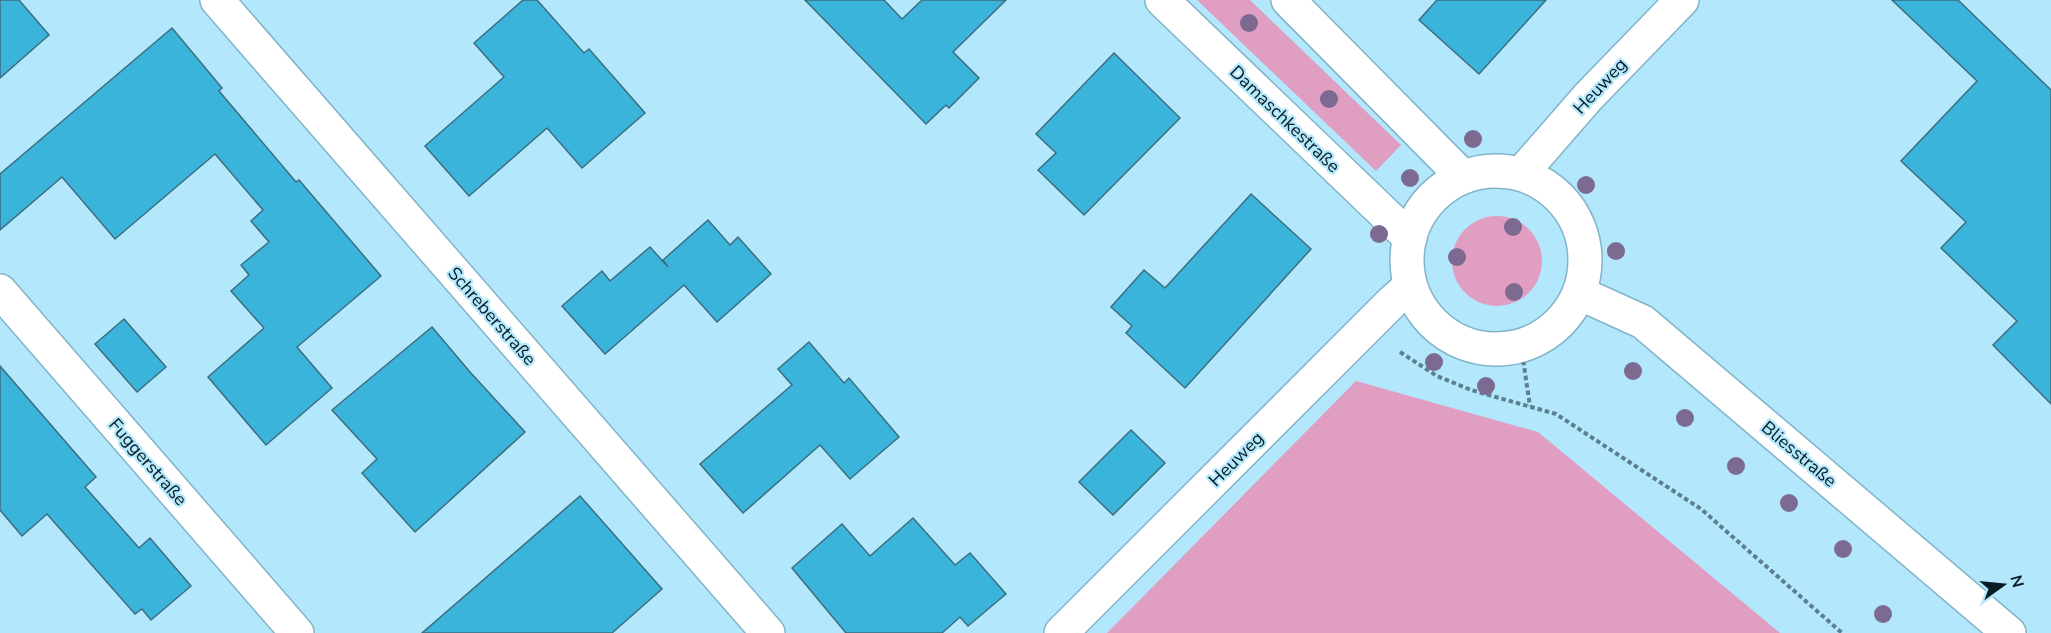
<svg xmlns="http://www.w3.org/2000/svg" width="2051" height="633" viewBox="0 0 2051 633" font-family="'Nunito Sans',sans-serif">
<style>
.green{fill:#df9ec2}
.building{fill:#3bb4dc;stroke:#3d6e80;stroke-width:1.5}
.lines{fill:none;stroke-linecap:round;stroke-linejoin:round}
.street-casing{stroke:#82b4c8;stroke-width:36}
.path{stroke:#5b7f8d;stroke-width:4;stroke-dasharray:4.5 3;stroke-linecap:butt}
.street{stroke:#fff;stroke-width:33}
.tree{fill:#7d6a91}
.labels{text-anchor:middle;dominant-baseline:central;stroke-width:4.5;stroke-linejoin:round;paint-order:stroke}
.street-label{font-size:18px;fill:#071c23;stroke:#b3e7fc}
</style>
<rect width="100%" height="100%" fill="#b3e7fc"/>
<g class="green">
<path d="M 1197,0 L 1250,0 L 1401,145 L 1376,171 Z"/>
<circle cx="1497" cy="261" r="45"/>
<path d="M 1356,381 L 1538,432 L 1780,633 L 1107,633 Z"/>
</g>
<g class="building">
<path d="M 0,0 L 19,0 L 49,35 L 0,78 Z"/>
<path d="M 523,0 L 537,0 L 584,53 L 589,49 L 645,113 L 582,168 L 547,128 L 469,196 L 425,146 L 504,77 L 474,43 Z"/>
<path d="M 805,0 L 884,0 L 902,19 L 922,0 L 1006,0 L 953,52 L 979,78 L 949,108 L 946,105 L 926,124 Z"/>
<path d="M 1437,0 L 1546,0 L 1479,74 L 1419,20 Z"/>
<path d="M 1892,0 L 1958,0 L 2051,90 L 2051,404 L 1993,345 L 2017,321 L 1941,248 L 1966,222 L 1901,161 L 1977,81 Z"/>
<path d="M 172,28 L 222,88 L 219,91 L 296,182 L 299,180 L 381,276 L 297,347 L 332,388 L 266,445 L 208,377 L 264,328 L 231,291 L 249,275 L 241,265 L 269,242 L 251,221 L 263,210 L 215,154 L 115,239 L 62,177 L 0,230 L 0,174 Z"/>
<path d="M 1114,53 L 1180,118 L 1084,215 L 1038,170 L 1056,153 L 1036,134 Z"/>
<path d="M 1251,194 L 1311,249 L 1185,388 L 1126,333 L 1132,326 L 1111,307 L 1144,270 L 1165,288 Z"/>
<path d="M 708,220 L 730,245 L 738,237 L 771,274 L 717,322 L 684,285 L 605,354 L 562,306 L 602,271 L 610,281 L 650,247 L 668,267 L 663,260 Z"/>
<path d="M 124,319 L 166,367 L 137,392 L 95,344 Z"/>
<path d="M 432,327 L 470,372 L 525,432 L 415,532 L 362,473 L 377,459 L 332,410 Z"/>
<path d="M 809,342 L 844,383 L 849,378 L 899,437 L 850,479 L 820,445 L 743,513 L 700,464 L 792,385 L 778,369 Z"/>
<path d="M 0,366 L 96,477 L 85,487 L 139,548 L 150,538 L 191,586 L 151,620 L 142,609 L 135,614 L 47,514 L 22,536 L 0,510 Z"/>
<path d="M 1131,430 L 1165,463 L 1113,515 L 1079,482 Z"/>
<path d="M 580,496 L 662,589 L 612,633 L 422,633 Z"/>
<path d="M 913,518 L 955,565 L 970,553 L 1006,594 L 968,626 L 960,617 L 942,633 L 846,633 L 792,568 L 842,524 L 870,556 Z"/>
</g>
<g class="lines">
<defs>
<g id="street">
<path d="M 217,0 L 768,633"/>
<path d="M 1162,0 L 1410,238"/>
<path d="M 1288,0 L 1463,177"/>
<circle cx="1496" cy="260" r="89"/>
<path d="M 1521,174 L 1588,97 L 1682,0"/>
<path d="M 0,291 L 297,633"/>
<path d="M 1579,293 L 1643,322 L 2009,633"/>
<path d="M 1061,633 L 1393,301 L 1410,286"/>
</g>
</defs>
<use href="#street" class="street-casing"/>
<g class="path">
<path d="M 1521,346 L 1530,406"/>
<path d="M 1400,352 L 1437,376 L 1471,390 L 1556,414 L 1701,509 L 1842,633"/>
</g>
<use href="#street" class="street"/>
</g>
<g class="tree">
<circle cx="1249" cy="23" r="9"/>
<circle cx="1329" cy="99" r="9"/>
<circle cx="1473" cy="139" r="9"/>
<circle cx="1410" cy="178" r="9"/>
<circle cx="1586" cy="185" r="9"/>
<circle cx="1513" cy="227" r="9"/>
<circle cx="1379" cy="234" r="9"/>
<circle cx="1616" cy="251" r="9"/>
<circle cx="1457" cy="257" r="9"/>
<circle cx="1514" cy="292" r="9"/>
<circle cx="1434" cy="362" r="9"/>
<circle cx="1633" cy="371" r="9"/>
<circle cx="1486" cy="386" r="9"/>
<circle cx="1685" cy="418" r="9"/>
<circle cx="1736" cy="466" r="9"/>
<circle cx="1789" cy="503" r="9"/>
<circle cx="1843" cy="549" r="9"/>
<circle cx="1883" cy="614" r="9"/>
</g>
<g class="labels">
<g class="street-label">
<text transform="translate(1600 86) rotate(-47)">Heuweg</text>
<text transform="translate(1285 119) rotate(44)">Damaschkestraße</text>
<text transform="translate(492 316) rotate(49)">Schreberstraße</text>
<text transform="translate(1799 454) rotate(40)">Bliesstraße</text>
<text transform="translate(1236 459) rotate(-45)">Heuweg</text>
<text transform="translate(148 462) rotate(49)">Fuggerstraße</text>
</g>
</g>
<g transform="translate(2003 585) rotate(75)" stroke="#b3e7fc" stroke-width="4.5" paint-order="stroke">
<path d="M0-4.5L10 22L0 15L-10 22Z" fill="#071c23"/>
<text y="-9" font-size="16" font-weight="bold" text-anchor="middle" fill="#071c23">N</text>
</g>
</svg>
